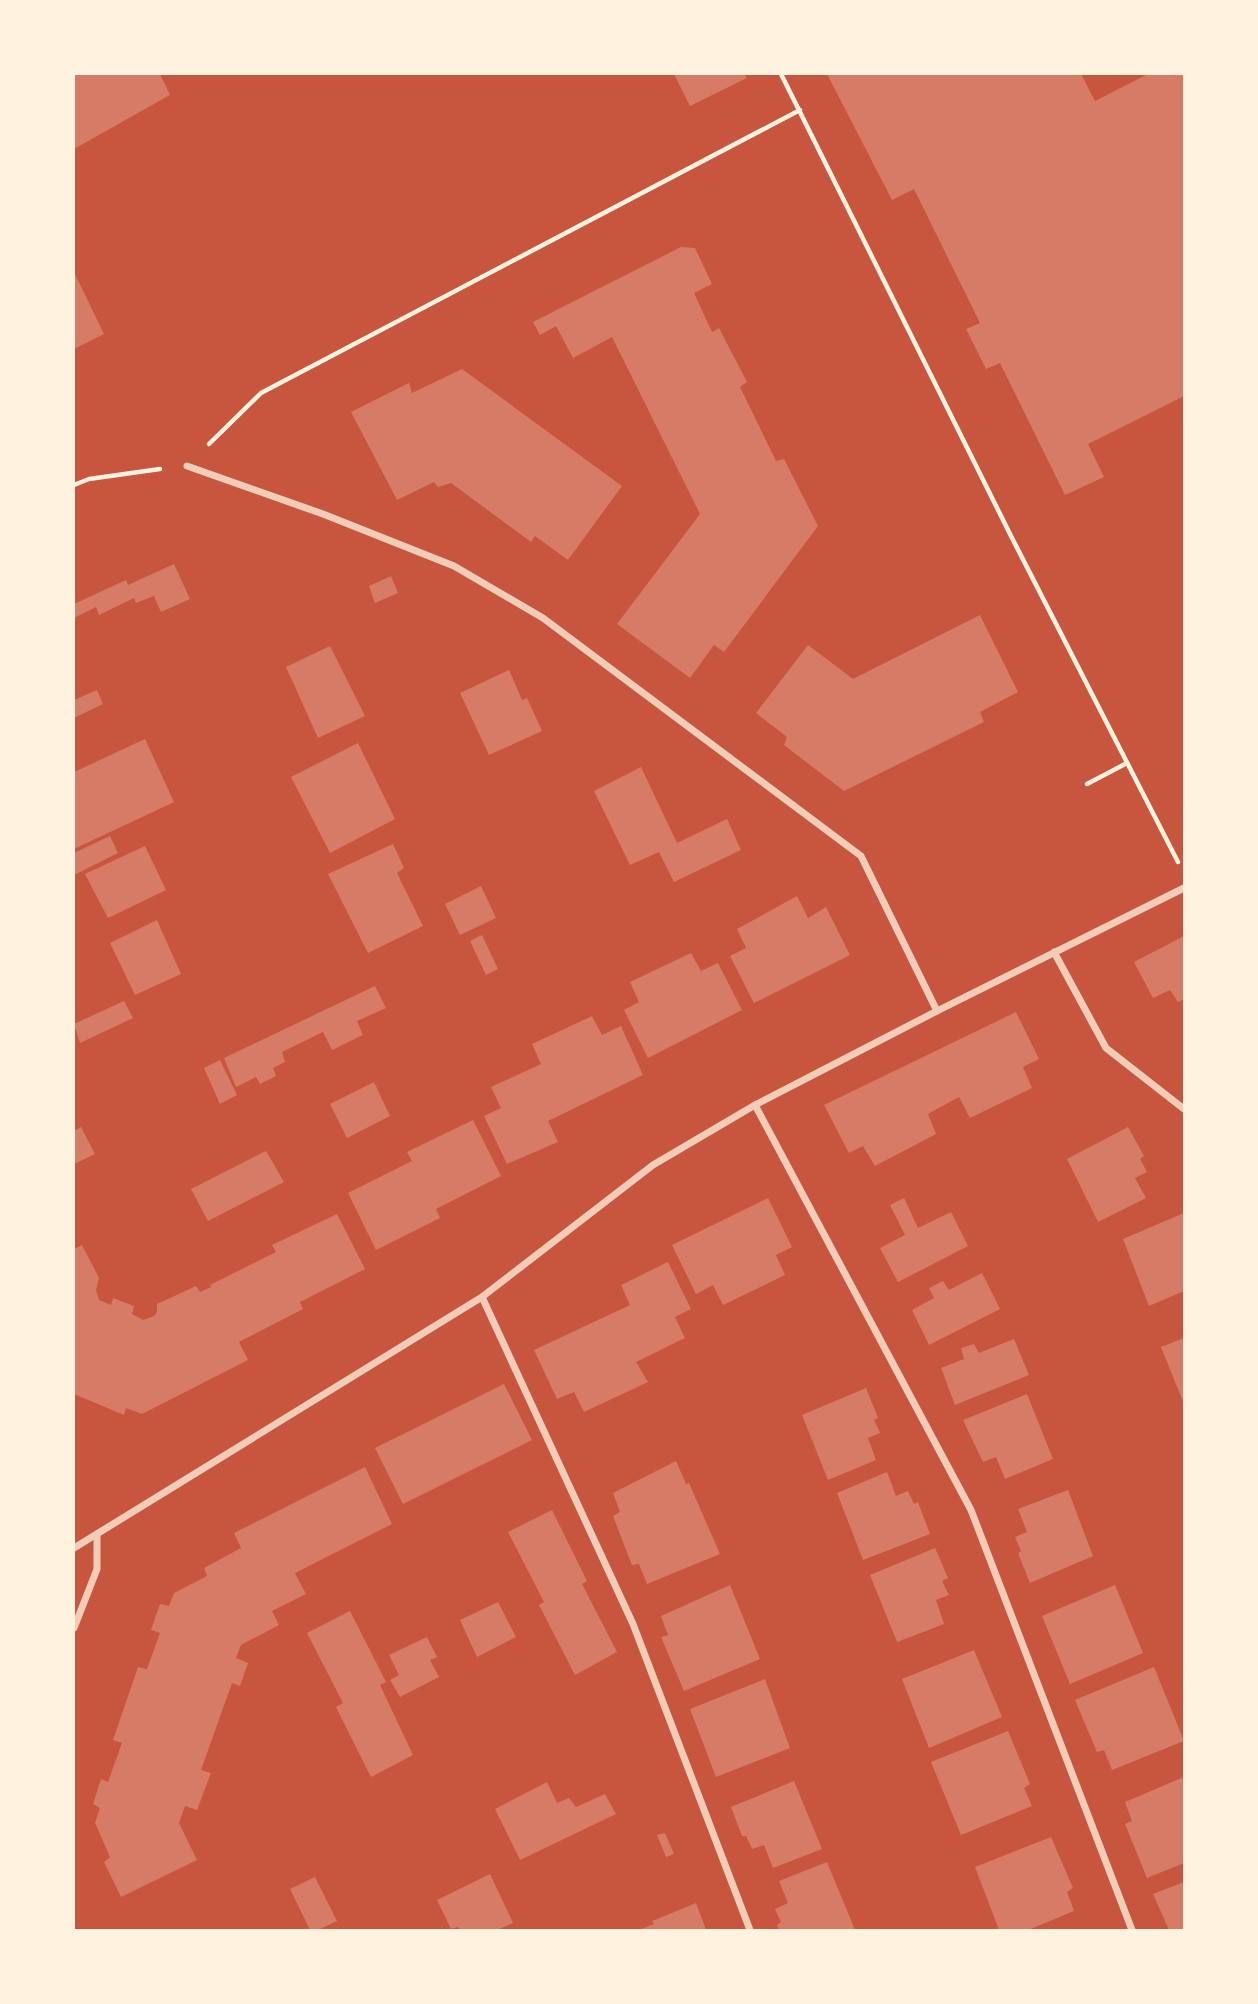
<svg xmlns="http://www.w3.org/2000/svg" width="1258" height="2004" viewBox="0 0 1258 2004" font-family="'IBM Plex Sans',sans-serif">
<style>
.building{fill:#d67c66}
.lines{fill:none;stroke-linecap:round;stroke-linejoin:round}
.path{stroke:#fff3e0;stroke-width:4.5}
.minor{stroke:#f1ccb7;stroke-width:7}
</style>
<rect width="100%" height="100%" fill="#c8553d"/>
<g class="building">
<path d="M 74,74 L 160,74 L 170,95 L 74,149 Z"/>
<path d="M 674,74 L 744,74 L 747,78 L 690,106 Z"/>
<path d="M 827,74 L 1081,74 L 1095,101 L 1148,74 L 1184,74 L 1184,396 L 1088,444 L 1104,477 L 1065,495 L 1000,363 L 986,369 L 966,329 L 980,323 L 914,189 L 892,200 Z"/>
<path d="M 681,247 L 695,248 L 712,284 L 694,293 L 712,332 L 719,328 L 747,382 L 740,387 L 776,461 L 784,459 L 818,526 L 724,652 L 714,645 L 690,678 L 617,624 L 700,514 L 612,337 L 573,358 L 556,326 L 540,335 L 533,322 Z"/>
<path d="M 74,272 L 104,334 L 74,349 Z"/>
<path d="M 462,369 L 622,486 L 568,560 L 535,536 L 531,542 L 451,483 L 438,487 L 434,482 L 397,500 L 351,412 L 409,383 L 412,393 Z"/>
<path d="M 174,564 L 190,599 L 161,612 L 154,596 L 136,603 L 134,598 L 99,615 L 96,607 L 74,618 L 74,604 L 126,580 L 128,585 Z"/>
<path d="M 391,576 L 398,593 L 375,603 L 369,586 Z"/>
<path d="M 980,615 L 1018,692 L 980,712 L 984,722 L 844,791 L 784,745 L 787,737 L 756,713 L 808,645 L 853,679 Z"/>
<path d="M 330,646 L 365,716 L 318,738 L 286,667 Z"/>
<path d="M 509,670 L 522,700 L 527,698 L 542,731 L 489,755 L 460,693 Z"/>
<path d="M 97,690 L 103,704 L 74,718 L 74,700 Z"/>
<path d="M 145,739 L 174,802 L 74,849 L 74,772 Z"/>
<path d="M 358,743 L 395,819 L 330,853 L 291,777 Z"/>
<path d="M 641,767 L 677,843 L 727,819 L 741,850 L 674,882 L 659,852 L 630,865 L 594,791 Z"/>
<path d="M 110,836 L 118,853 L 74,875 L 74,853 Z"/>
<path d="M 393,844 L 404,868 L 397,873 L 423,926 L 368,953 L 328,874 Z"/>
<path d="M 145,846 L 166,890 L 108,918 L 85,874 Z"/>
<path d="M 481,886 L 496,918 L 460,935 L 445,904 Z"/>
<path d="M 797,896 L 808,918 L 826,907 L 850,955 L 754,1003 L 730,956 L 746,948 L 737,929 Z"/>
<path d="M 157,920 L 181,974 L 135,995 L 110,943 Z"/>
<path d="M 482,935 L 498,969 L 486,975 L 470,941 Z"/>
<path d="M 1184,936 L 1184,999 L 1178,1002 L 1170,990 L 1153,998 L 1134,962 Z"/>
<path d="M 691,953 L 701,971 L 718,963 L 742,1010 L 648,1058 L 624,1010 L 639,1002 L 630,982 Z"/>
<path d="M 375,986 L 386,1008 L 357,1021 L 363,1035 L 332,1050 L 323,1032 L 282,1052 L 285,1062 L 273,1068 L 276,1076 L 260,1084 L 256,1077 L 236,1087 L 224,1058 Z"/>
<path d="M 124,1001 L 133,1018 L 80,1043 L 74,1024 Z"/>
<path d="M 1016,1012 L 1039,1059 L 1023,1067 L 1032,1088 L 970,1118 L 959,1097 L 928,1114 L 936,1134 L 875,1166 L 863,1146 L 849,1153 L 824,1105 Z"/>
<path d="M 592,1016 L 602,1035 L 621,1026 L 643,1075 L 548,1121 L 558,1142 L 507,1164 L 484,1116 L 501,1108 L 491,1087 L 541,1064 L 532,1044 Z"/>
<path d="M 220,1060 L 237,1095 L 220,1104 L 204,1068 Z"/>
<path d="M 374,1082 L 390,1116 L 347,1138 L 330,1104 Z"/>
<path d="M 473,1120 L 501,1176 L 436,1209 L 440,1218 L 376,1250 L 348,1193 L 412,1161 L 407,1152 Z"/>
<path d="M 81,1127 L 95,1154 L 74,1164 L 74,1131 Z"/>
<path d="M 1128,1127 L 1144,1156 L 1140,1159 L 1147,1172 L 1135,1178 L 1146,1198 L 1098,1222 L 1067,1159 Z"/>
<path d="M 266,1151 L 284,1182 L 208,1221 L 191,1189 Z"/>
<path d="M 768,1198 L 792,1247 L 776,1255 L 785,1275 L 723,1305 L 713,1285 L 696,1294 L 672,1245 Z"/>
<path d="M 904,1198 L 918,1228 L 951,1212 L 968,1246 L 898,1282 L 880,1248 L 905,1235 L 890,1205 Z"/>
<path d="M 1184,1213 L 1184,1291 L 1149,1306 L 1123,1239 Z"/>
<path d="M 337,1214 L 365,1269 L 300,1302 L 303,1309 L 239,1342 L 248,1360 L 142,1414 L 126,1408 L 124,1415 L 74,1394 L 74,1249 L 82,1245 L 99,1278 L 96,1290 L 99,1300 L 111,1305 L 113,1298 L 134,1306 L 132,1314 L 143,1320 L 154,1316 L 157,1312 L 157,1304 L 196,1286 L 200,1292 L 211,1287 L 210,1285 L 276,1252 L 272,1245 Z"/>
<path d="M 668,1262 L 691,1309 L 675,1317 L 685,1338 L 636,1362 L 648,1382 L 584,1412 L 574,1392 L 557,1399 L 534,1350 L 630,1305 L 621,1285 Z"/>
<path d="M 982,1273 L 1000,1309 L 929,1345 L 912,1310 L 934,1298 L 929,1288 L 943,1281 L 949,1290 Z"/>
<path d="M 1184,1338 L 1184,1404 L 1161,1347 Z"/>
<path d="M 1014,1339 L 1029,1375 L 955,1405 L 941,1368 L 964,1359 L 961,1348 L 974,1344 L 979,1353 Z"/>
<path d="M 504,1384 L 532,1440 L 403,1504 L 375,1448 Z"/>
<path d="M 866,1388 L 878,1418 L 874,1420 L 880,1433 L 868,1438 L 876,1460 L 828,1480 L 802,1415 Z"/>
<path d="M 1027,1394 L 1053,1459 L 1005,1479 L 996,1457 L 983,1462 L 963,1420 Z"/>
<path d="M 676,1461 L 686,1484 L 689,1483 L 720,1554 L 647,1584 L 639,1564 L 632,1565 L 613,1516 L 620,1512 L 613,1493 Z"/>
<path d="M 365,1467 L 392,1524 L 295,1573 L 306,1594 L 272,1611 L 279,1625 L 241,1645 L 236,1658 L 248,1663 L 240,1686 L 232,1683 L 201,1770 L 211,1773 L 197,1810 L 185,1806 L 179,1823 L 197,1860 L 121,1897 L 104,1862 L 110,1857 L 95,1823 L 100,1808 L 93,1804 L 101,1779 L 108,1782 L 122,1743 L 113,1740 L 138,1667 L 147,1669 L 160,1633 L 151,1630 L 160,1604 L 169,1606 L 174,1593 L 207,1576 L 204,1568 L 241,1548 L 234,1533 Z"/>
<path d="M 887,1472 L 896,1496 L 908,1491 L 914,1504 L 918,1502 L 930,1534 L 863,1560 L 837,1493 Z"/>
<path d="M 1068,1490 L 1093,1556 L 1030,1583 L 1018,1553 L 1021,1551 L 1015,1537 L 1027,1532 L 1018,1509 Z"/>
<path d="M 552,1510 L 587,1581 L 582,1584 L 617,1652 L 575,1675 L 539,1605 L 544,1602 L 508,1532 Z"/>
<path d="M 935,1548 L 948,1578 L 942,1581 L 949,1595 L 936,1600 L 944,1624 L 897,1642 L 870,1575 Z"/>
<path d="M 730,1585 L 760,1659 L 684,1691 L 661,1637 L 668,1635 L 661,1616 Z"/>
<path d="M 1115,1585 L 1143,1653 L 1070,1684 L 1042,1616 Z"/>
<path d="M 498,1602 L 516,1637 L 477,1657 L 460,1620 Z"/>
<path d="M 350,1611 L 386,1682 L 380,1685 L 413,1755 L 371,1777 L 336,1707 L 343,1703 L 307,1633 Z"/>
<path d="M 427,1637 L 437,1657 L 430,1660 L 439,1677 L 400,1697 L 390,1680 L 399,1675 L 389,1655 Z"/>
<path d="M 974,1650 L 1002,1717 L 929,1748 L 902,1679 Z"/>
<path d="M 1154,1667 L 1184,1741 L 1112,1770 L 1104,1750 L 1097,1752 L 1075,1700 Z"/>
<path d="M 765,1679 L 790,1748 L 716,1777 L 690,1709 Z"/>
<path d="M 1008,1731 L 1030,1784 L 1024,1788 L 1032,1806 L 961,1835 L 931,1762 Z"/>
<path d="M 1184,1777 L 1184,1863 L 1147,1878 L 1125,1824 L 1132,1821 L 1125,1802 Z"/>
<path d="M 794,1781 L 822,1849 L 773,1868 L 764,1845 L 752,1849 L 746,1836 L 742,1836 L 731,1807 Z"/>
<path d="M 547,1782 L 557,1803 L 569,1798 L 576,1807 L 605,1794 L 616,1814 L 520,1860 L 495,1809 Z"/>
<path d="M 665,1833 L 674,1854 L 666,1857 L 657,1835 Z"/>
<path d="M 1051,1837 L 1073,1888 L 1067,1892 L 1074,1911 L 1028,1930 L 999,1930 L 975,1867 Z"/>
<path d="M 827,1862 L 855,1930 L 779,1930 L 777,1925 L 781,1922 L 775,1909 L 788,1903 L 779,1881 Z"/>
<path d="M 490,1874 L 513,1923 L 497,1930 L 460,1930 L 458,1927 L 451,1929 L 437,1900 Z"/>
<path d="M 315,1877 L 337,1921 L 318,1930 L 310,1930 L 290,1889 Z"/>
<path d="M 1184,1882 L 1184,1930 L 1169,1930 L 1153,1894 Z"/>
<path d="M 696,1903 L 706,1930 L 639,1930 L 654,1924 L 652,1921 Z"/>
</g>
<g class="lines">
<g class="path">
<path d="M 781,74 L 1012,538 L 1178,862"/>
<path d="M 209,444 L 261,393 L 800,110"/>
<path d="M 74,485 L 89,479 L 160,469"/>
<path d="M 1087,784 L 1127,763"/>
</g>
<g class="minor">
<path d="M 187,466 L 323,514 L 454,566 L 543,618 L 861,856 L 937,1011"/>
<path d="M 1054,952 L 1106,1048 L 1184,1109"/>
<path d="M 755,1105 L 971,1510 L 1132,1930"/>
<path d="M 482,1297 L 633,1624 L 750,1930"/>
<path d="M 74,1548 L 482,1297 L 653,1165 L 755,1105 L 937,1011 L 1184,888"/>
<path d="M 74,1628 L 97,1569 L 97,1534"/>
</g>
</g>
<rect width="1258" height="2004" fill="none" stroke="#fff3e0" stroke-width="150"/>
</svg>
